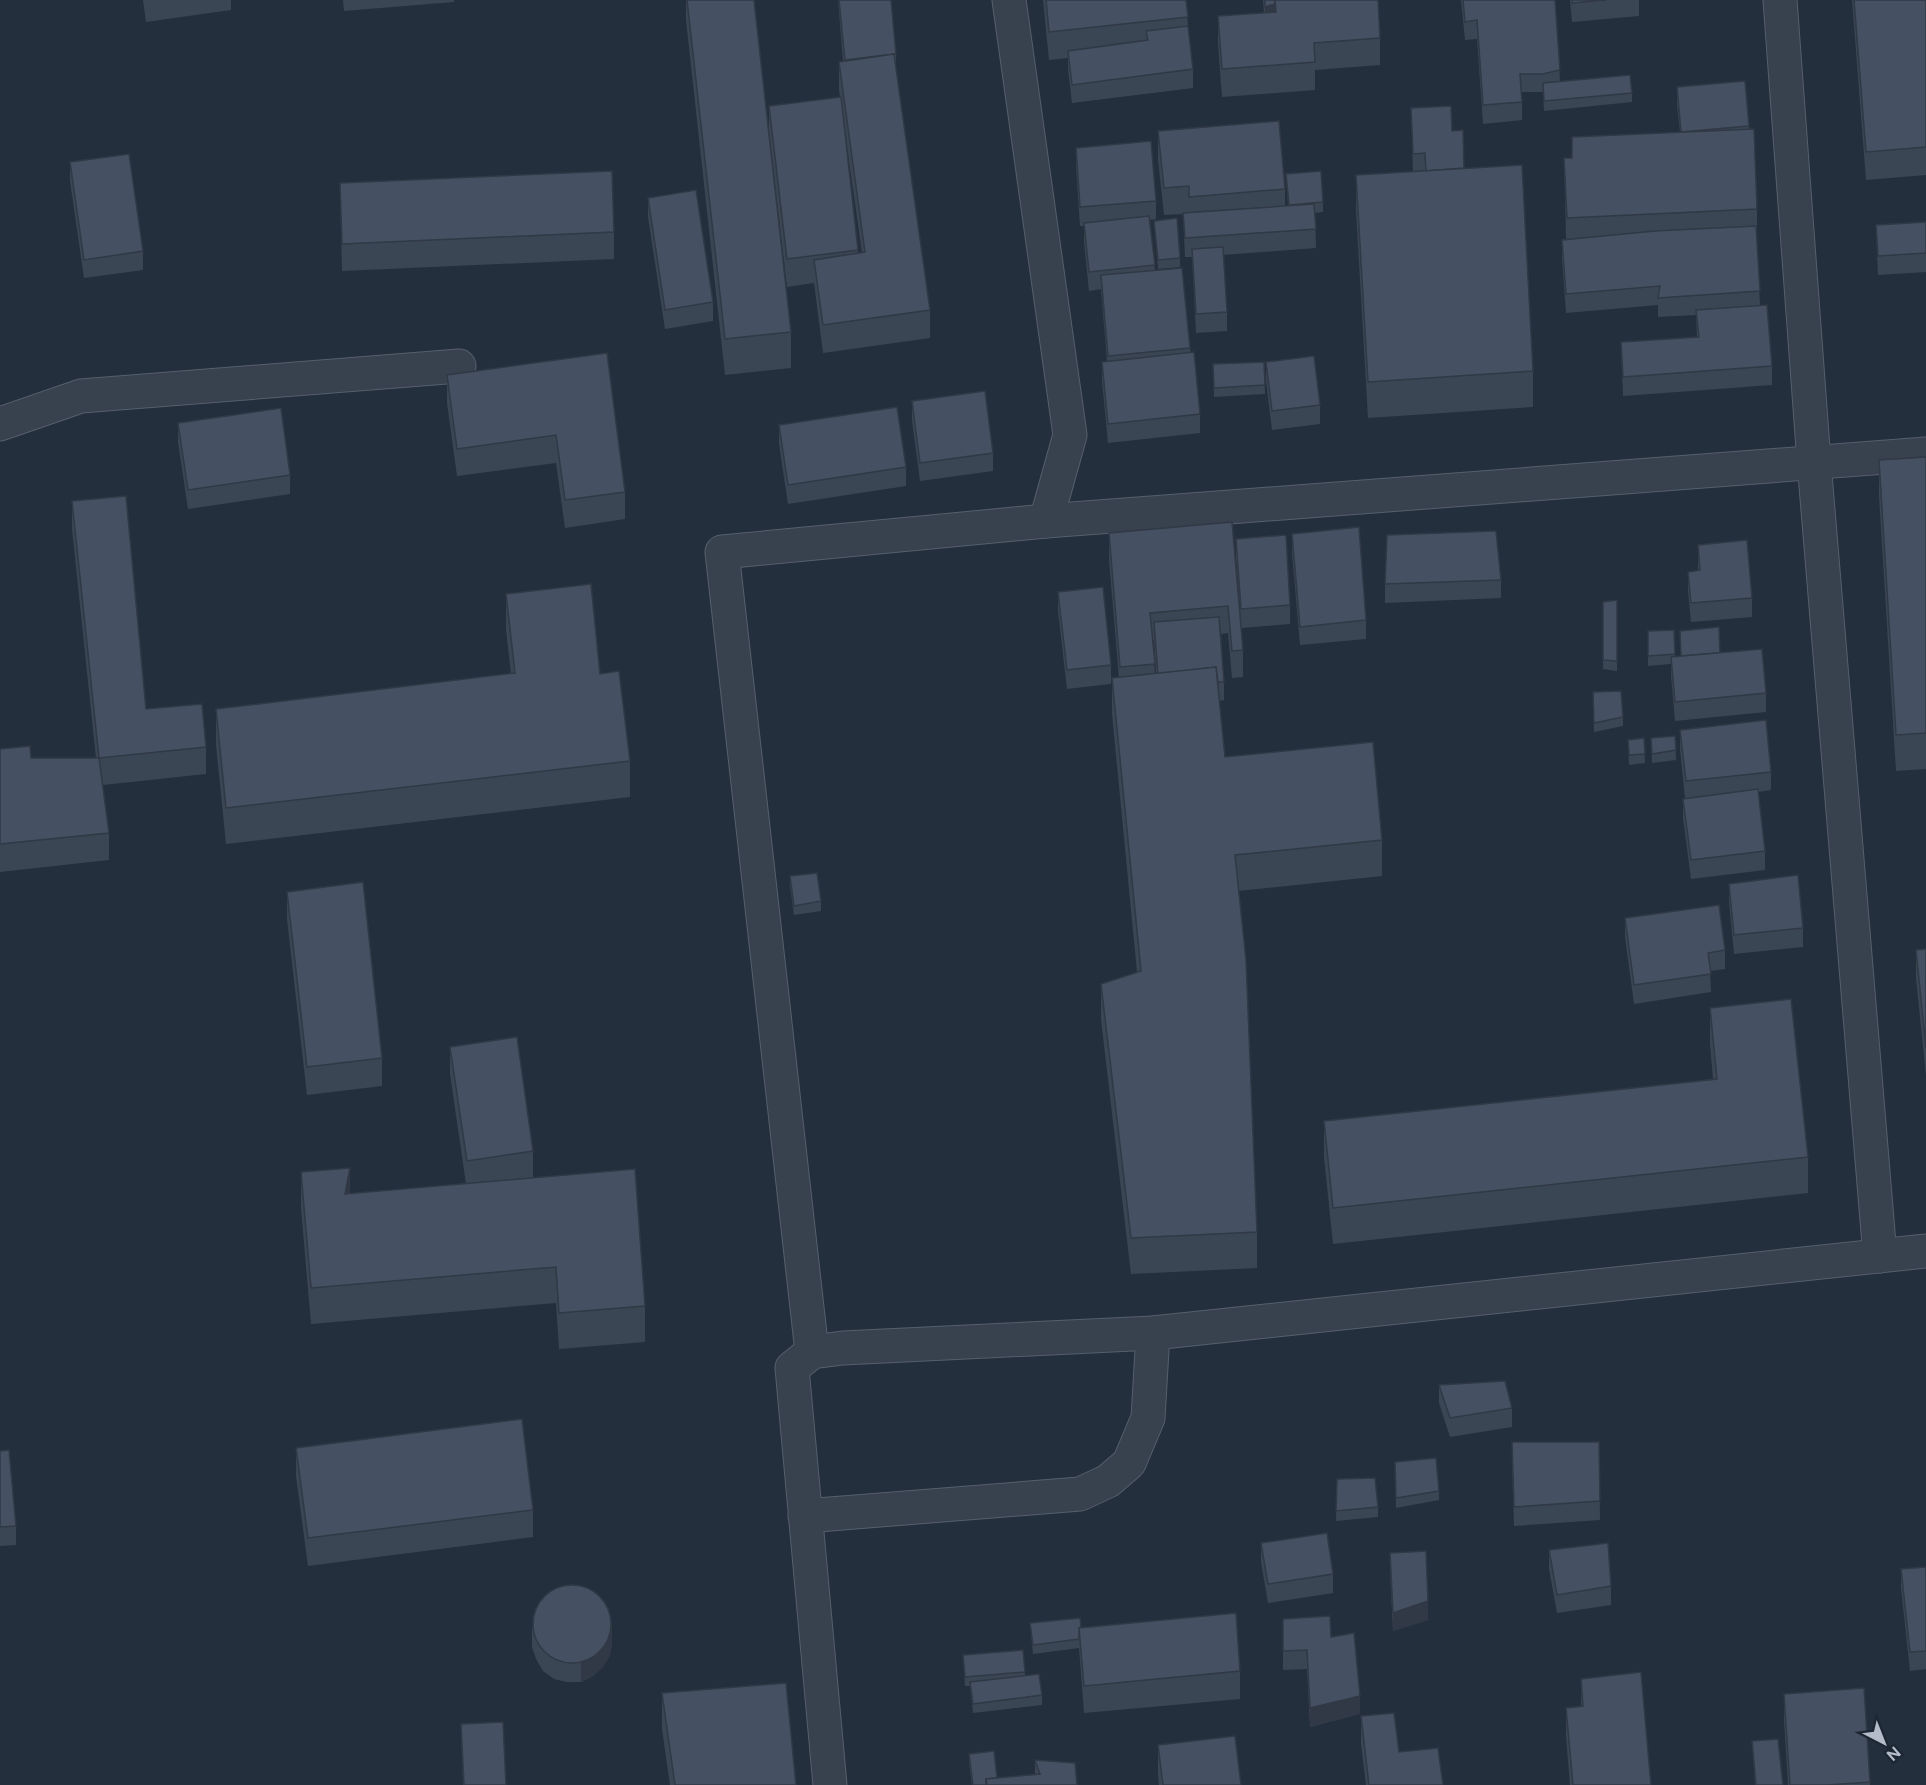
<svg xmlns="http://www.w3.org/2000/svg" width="1926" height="1785" viewBox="0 0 1926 1785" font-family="Figtree,sans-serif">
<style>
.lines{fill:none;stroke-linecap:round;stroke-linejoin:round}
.minor-casing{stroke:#565f6c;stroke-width:35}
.minor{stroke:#38414e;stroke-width:33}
.wall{fill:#3b4654;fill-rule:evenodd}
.shaded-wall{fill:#303945}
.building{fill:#455162;stroke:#303945;stroke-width:1.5}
</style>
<rect width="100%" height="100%" fill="#242f3e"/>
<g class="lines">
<defs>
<g id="minor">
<path d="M 1009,0 L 1070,435 L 1046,521"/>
<path d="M 1780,0 L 1814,462 L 1880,1256"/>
<path d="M 0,424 L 81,396 L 459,366"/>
<path d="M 812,1352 L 722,552 L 1046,521 L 1926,454"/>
<path d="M 805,1516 L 1080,1494 L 1108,1481 L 1129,1463 L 1148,1418 L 1153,1333"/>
<path d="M 830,1785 L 792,1368 L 812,1352 L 843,1348 L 1153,1333 L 1926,1251"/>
</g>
</defs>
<use href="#minor" class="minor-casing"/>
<use href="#minor" class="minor"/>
</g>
<g class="wall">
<path d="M 143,0 L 231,0 L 231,10 L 146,22 Z"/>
<path d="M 343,0 L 454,0 L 454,2 L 344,11 Z"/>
<path d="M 686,0 L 754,0 L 791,332 L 791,368 L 725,375 L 686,20 Z"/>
<path d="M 838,0 L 891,0 L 896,54 L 896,70 L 930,310 L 930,338 L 823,353 L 814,283 L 787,287 L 769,134 L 769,106 L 840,97 L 839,89 L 839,62 L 843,61 ZM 843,118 L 862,253 L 858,254 L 858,250 Z"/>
<path d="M 1043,0 L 1186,0 L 1188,26 L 1193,69 L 1193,88 L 1072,103 L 1068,69 L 1068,58 L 1049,60 Z"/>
<path d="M 1263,0 L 1378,0 L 1380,38 L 1380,65 L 1315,70 L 1315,90 L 1222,97 L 1218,44 L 1218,16 L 1264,13 Z"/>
<path d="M 1461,0 L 1555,0 L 1560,81 L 1632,93 L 1632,102 L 1544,111 L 1543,92 L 1522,92 L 1522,120 L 1483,124 L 1477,39 L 1465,40 Z"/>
<path d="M 1570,0 L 1639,0 L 1639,16 L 1572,22 Z"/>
<path d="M 1852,0 L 1926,0 L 1926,175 L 1866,180 Z"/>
<path d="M 1745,81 L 1757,209 L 1757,237 L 1760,305 L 1772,366 L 1772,385 L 1623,396 L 1621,342 L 1697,337 L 1696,315 L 1658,317 L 1658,305 L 1566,313 L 1562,259 L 1562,240 L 1566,239 L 1564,158 L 1572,158 L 1680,132 L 1677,106 L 1677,87 Z"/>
<path d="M 1411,108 L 1452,131 L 1464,168 L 1533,371 L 1533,407 L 1368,418 L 1356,211 L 1356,175 L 1413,172 Z"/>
<path d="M 1158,131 L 1285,189 L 1285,206 L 1288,206 L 1286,174 L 1323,202 L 1323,212 L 1315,213 L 1316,248 L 1223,255 L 1227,312 L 1227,331 L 1196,333 L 1192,257 L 1185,257 L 1183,214 L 1164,215 L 1158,159 Z"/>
<path d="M 1076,148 L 1156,201 L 1156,219 L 1150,220 L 1155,270 L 1190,348 L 1200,414 L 1200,433 L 1108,443 L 1102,381 L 1102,362 L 1107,361 L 1101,289 L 1089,291 L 1084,242 L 1084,226 L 1080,226 L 1076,167 Z"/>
<path d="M 70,162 L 143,251 L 143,270 L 84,278 L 70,181 Z"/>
<path d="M 340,183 L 614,232 L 614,259 L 342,271 Z"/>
<path d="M 648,198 L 713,302 L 713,321 L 665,329 L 648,217 Z"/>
<path d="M 1154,221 L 1180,258 L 1180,267 L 1158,269 Z"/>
<path d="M 1926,222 L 1926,272 L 1878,275 L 1876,225 Z"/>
<path d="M 607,353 L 625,492 L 625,519 L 565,528 L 556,463 L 457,476 L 447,403 L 447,375 Z"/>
<path d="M 1264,362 L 1265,394 L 1214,397 L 1213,364 Z"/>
<path d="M 1266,362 L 1320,405 L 1320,424 L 1272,430 L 1266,381 Z"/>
<path d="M 912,401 L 993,453 L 993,471 L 920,481 L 912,420 Z"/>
<path d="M 178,423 L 290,475 L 290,494 L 188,509 L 178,442 Z"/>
<path d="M 779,425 L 906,467 L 906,486 L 788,504 L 779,444 Z"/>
<path d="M 1926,457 L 1926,769 L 1896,771 L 1879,496 L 1879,460 Z"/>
<path d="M 72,501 L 146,709 L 206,747 L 206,774 L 103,785 L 109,833 L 109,860 L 0,872 L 0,749 L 31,758 L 96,758 L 72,529 Z"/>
<path d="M 1232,522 L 1243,650 L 1243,677 L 1232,678 L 1228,633 L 1221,634 L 1224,682 L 1224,700 L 1219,701 L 1225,757 L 1382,840 L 1382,876 L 1238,891 L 1257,1232 L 1257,1268 L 1131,1274 L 1101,1020 L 1101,984 L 1137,972 L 1112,714 L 1112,678 L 1119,678 L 1109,560 L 1109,533 ZM 1152,640 L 1154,640 L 1156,674 L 1155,674 Z"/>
<path d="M 1292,534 L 1366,620 L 1366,639 L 1300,645 L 1292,553 Z"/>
<path d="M 1236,539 L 1290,605 L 1290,624 L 1241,628 L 1236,558 Z"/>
<path d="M 1698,545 L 1752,598 L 1752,617 L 1691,622 L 1688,591 L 1688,572 L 1698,571 Z"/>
<path d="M 1501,580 L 1501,598 L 1385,603 L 1385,584 Z"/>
<path d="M 1058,592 L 1111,665 L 1111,684 L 1067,689 L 1058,611 Z"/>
<path d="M 506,594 L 600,674 L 630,761 L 630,797 L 226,844 L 216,745 L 216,709 L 511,674 L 506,630 Z"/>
<path d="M 1617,610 L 1617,671 L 1603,669 L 1603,660 Z"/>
<path d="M 1674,630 L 1675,657 L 1720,653 L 1766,693 L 1766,712 L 1675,721 L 1671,676 L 1671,664 L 1648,666 L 1648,631 Z"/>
<path d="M 1593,702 L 1623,717 L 1623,726 L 1594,732 Z"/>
<path d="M 1680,730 L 1771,772 L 1771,790 L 1758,792 L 1765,851 L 1765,870 L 1691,879 L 1683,818 L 1683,799 L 1685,798 L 1680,749 Z"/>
<path d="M 1675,736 L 1676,760 L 1652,763 L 1651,738 Z"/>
<path d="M 1644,738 L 1645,763 L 1629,765 L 1628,740 Z"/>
<path d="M 790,876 L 821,901 L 821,911 L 794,915 L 790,886 Z"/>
<path d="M 1729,884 L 1803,928 L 1803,947 L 1734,954 L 1729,902 Z"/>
<path d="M 287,892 L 382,1058 L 382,1086 L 307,1095 L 287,919 Z"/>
<path d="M 1625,918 L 1725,950 L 1725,969 L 1710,971 L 1711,992 L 1634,1004 L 1625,937 Z"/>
<path d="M 1926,949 L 1926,1076 L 1916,978 L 1916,950 Z"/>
<path d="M 1710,1008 L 1808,1157 L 1808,1193 L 1333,1244 L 1324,1157 L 1324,1121 L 1713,1079 L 1710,1044 Z"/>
<path d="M 450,1047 L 533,1151 L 533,1178 L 645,1306 L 645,1342 L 559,1349 L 556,1303 L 311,1324 L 301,1208 L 301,1172 L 350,1194 L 466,1184 L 450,1074 Z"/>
<path d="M 1439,1385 L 1512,1408 L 1512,1427 L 1450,1437 L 1439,1403 Z"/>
<path d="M 1599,1442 L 1600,1520 L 1514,1526 L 1512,1461 Z"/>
<path d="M 296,1448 L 533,1510 L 533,1537 L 308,1566 L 296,1476 Z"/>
<path d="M 0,1451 L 16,1526 L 16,1545 L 0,1546 Z"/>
<path d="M 1395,1472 L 1439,1491 L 1439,1500 L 1396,1508 Z"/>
<path d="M 1337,1479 L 1378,1507 L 1378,1517 L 1336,1521 Z"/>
<path d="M 1261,1543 L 1333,1574 L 1333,1593 L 1268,1603 L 1261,1562 Z"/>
<path d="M 1549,1550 L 1611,1586 L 1611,1605 L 1557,1613 L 1549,1569 Z"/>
<path d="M 1390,1553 L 1428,1620 L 1393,1631 L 1390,1572 Z"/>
<path d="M 1926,1567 L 1926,1669 L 1910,1671 L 1901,1588 L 1901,1569 Z"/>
<path d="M 1283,1619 L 1331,1637 L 1360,1714 L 1310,1727 L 1307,1669 L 1283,1670 Z"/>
<path d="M 1030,1623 L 1081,1627 L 1240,1671 L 1240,1699 L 1084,1713 L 1079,1648 L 1033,1654 Z"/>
<path d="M 532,1628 L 612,1643 L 610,1655 L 603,1667 L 593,1676 L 581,1682 L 567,1682 L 554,1679 L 543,1671 L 536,1659 L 532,1647 Z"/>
<path d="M 1023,1650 L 1025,1675 L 1042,1695 L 1042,1705 L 973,1713 L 970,1686 L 965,1686 L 963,1655 Z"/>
<path d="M 1581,1679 L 1651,1785 L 1570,1785 L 1566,1736 L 1566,1708 L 1581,1707 Z"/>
<path d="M 1864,1688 L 1870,1785 L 1788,1785 L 1784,1721 L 1784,1694 Z"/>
<path d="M 662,1693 L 796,1785 L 670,1785 L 662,1729 Z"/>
<path d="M 1361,1716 L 1399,1752 L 1443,1785 L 1366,1785 L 1361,1744 Z"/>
<path d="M 461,1724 L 506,1785 L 463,1785 Z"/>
<path d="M 1752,1741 L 1783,1785 L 1755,1785 Z"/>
<path d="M 1158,1745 L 1241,1785 L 1159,1785 L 1158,1773 Z"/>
<path d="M 969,1754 L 997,1778 L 1035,1774 L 1035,1760 L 1077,1785 L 972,1785 L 969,1763 Z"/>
</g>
<g class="shaded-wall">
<path d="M 1275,4 L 1275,23 L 1265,26 L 1265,7 Z"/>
<path d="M 350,1168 L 350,1204 L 345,1194 Z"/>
<path d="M 1428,1601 L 1428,1620 L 1393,1631 L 1393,1613 Z"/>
<path d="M 612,1624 L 612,1643 L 610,1655 L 603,1667 L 593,1676 L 581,1682 L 581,1663 Z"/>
<path d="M 1360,1696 L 1360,1714 L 1310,1727 L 1310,1708 Z"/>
</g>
<g class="building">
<path d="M 687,0 L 754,0 L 791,332 L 725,339 Z"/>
<path d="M 839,0 L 891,0 L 896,54 L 894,54 L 845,60 Z"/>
<path d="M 1046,0 L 1186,0 L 1188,17 L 1049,32 Z"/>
<path d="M 1265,0 L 1275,0 L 1275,4 L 1265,7 Z"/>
<path d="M 1275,0 L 1378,0 L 1380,38 L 1314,43 L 1315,62 L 1222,69 L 1218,16 L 1276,12 Z"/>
<path d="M 1463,0 L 1555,0 L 1560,70 L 1543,74 L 1520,74 L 1522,102 L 1483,105 L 1477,20 L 1465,22 Z"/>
<path d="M 1572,0 L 1606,0 L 1572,3 Z"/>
<path d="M 1854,0 L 1926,0 L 1926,147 L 1866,152 Z"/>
<path d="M 1188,26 L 1193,69 L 1072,85 L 1068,51 L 1148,40 L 1146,31 Z"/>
<path d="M 894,54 L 930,310 L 823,325 L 814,260 L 865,252 L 839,62 Z"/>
<path d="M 1630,75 L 1632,93 L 1544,101 L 1543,83 Z"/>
<path d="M 1745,81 L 1749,126 L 1681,132 L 1677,87 Z"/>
<path d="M 841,97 L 858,250 L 787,259 L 769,106 Z"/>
<path d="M 1451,106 L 1452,131 L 1463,130 L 1464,168 L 1426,171 L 1425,153 L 1413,154 L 1411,108 Z"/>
<path d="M 1279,121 L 1285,189 L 1189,197 L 1189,186 L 1164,188 L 1158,131 Z"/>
<path d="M 1754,129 L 1757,209 L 1567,218 L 1564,158 L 1572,158 L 1572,137 Z"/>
<path d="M 1151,141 L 1156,201 L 1080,207 L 1076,148 Z"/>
<path d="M 129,154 L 143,251 L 84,260 L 70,162 Z"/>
<path d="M 1522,165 L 1533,371 L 1368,382 L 1356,175 Z"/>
<path d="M 612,171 L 614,232 L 342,244 L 340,183 Z"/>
<path d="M 1321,171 L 1323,202 L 1289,205 L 1286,174 Z"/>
<path d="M 696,190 L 713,302 L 665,310 L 648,198 Z"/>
<path d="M 1314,204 L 1316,229 L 1185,238 L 1183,213 Z"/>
<path d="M 1149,216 L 1155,265 L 1089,272 L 1084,223 Z"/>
<path d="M 1177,218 L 1180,258 L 1158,260 L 1154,221 Z"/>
<path d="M 1926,222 L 1926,253 L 1878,256 L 1876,225 Z"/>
<path d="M 1756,226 L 1760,291 L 1658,298 L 1660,286 L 1566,294 L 1562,240 L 1655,231 Z"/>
<path d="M 1223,247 L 1227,312 L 1196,314 L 1192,249 Z"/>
<path d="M 1182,268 L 1190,348 L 1108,356 L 1101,275 Z"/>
<path d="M 1767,305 L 1772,366 L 1623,377 L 1621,342 L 1699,337 L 1696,310 Z"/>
<path d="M 1194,352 L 1200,414 L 1108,424 L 1102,362 Z"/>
<path d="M 607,353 L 625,492 L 565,500 L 556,435 L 457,449 L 447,375 Z"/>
<path d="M 1314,356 L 1320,405 L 1272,411 L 1266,362 Z"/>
<path d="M 1264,362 L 1265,385 L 1214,388 L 1213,364 Z"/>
<path d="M 985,391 L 993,453 L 920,463 L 912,401 Z"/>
<path d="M 897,407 L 906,467 L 788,485 L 779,425 Z"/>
<path d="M 281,408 L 290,475 L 188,490 L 178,423 Z"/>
<path d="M 1926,457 L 1926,733 L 1896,735 L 1879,460 Z"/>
<path d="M 126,496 L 146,709 L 202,704 L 206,747 L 99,758 L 72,501 Z"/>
<path d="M 1232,522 L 1243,650 L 1232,651 L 1228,606 L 1150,613 L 1155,664 L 1120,667 L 1109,533 Z"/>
<path d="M 1359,527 L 1366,620 L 1300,627 L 1292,534 Z"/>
<path d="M 1496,531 L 1501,580 L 1385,584 L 1387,535 Z"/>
<path d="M 1286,535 L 1290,605 L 1241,609 L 1236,539 Z"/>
<path d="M 1747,540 L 1752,598 L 1691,603 L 1688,572 L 1700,570 L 1698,545 Z"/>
<path d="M 591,584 L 600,674 L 619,671 L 630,761 L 226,808 L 216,709 L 515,673 L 506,594 Z"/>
<path d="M 1103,587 L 1111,665 L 1067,670 L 1058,592 Z"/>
<path d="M 1617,600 L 1617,661 L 1603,660 L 1603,602 Z"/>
<path d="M 1219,617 L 1224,682 L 1218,682 L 1216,667 L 1158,674 L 1154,622 Z"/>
<path d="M 1719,627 L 1720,653 L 1681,656 L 1680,631 Z"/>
<path d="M 1674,630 L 1675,654 L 1648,656 L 1648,631 Z"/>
<path d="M 1762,649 L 1766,693 L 1675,702 L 1671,657 Z"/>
<path d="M 1216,667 L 1225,757 L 1373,742 L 1382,840 L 1235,855 L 1246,960 L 1257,1232 L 1131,1238 L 1101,984 L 1141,971 L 1112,678 Z"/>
<path d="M 1621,691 L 1623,717 L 1594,723 L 1593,692 Z"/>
<path d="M 1766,720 L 1771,772 L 1686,781 L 1680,730 Z"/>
<path d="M 1675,736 L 1676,750 L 1652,754 L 1651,738 Z"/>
<path d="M 1644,738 L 1645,754 L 1629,755 L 1628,740 Z"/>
<path d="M 30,746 L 31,758 L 99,758 L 109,833 L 0,844 L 0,749 Z"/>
<path d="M 1758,789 L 1765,851 L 1691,860 L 1683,799 Z"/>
<path d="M 817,873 L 821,901 L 794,906 L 790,876 Z"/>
<path d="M 1798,875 L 1803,928 L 1734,935 L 1729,884 Z"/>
<path d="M 363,882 L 382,1058 L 307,1067 L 287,892 Z"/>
<path d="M 1719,905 L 1725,950 L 1708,953 L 1711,974 L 1634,985 L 1625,918 Z"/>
<path d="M 1926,949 L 1926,1048 L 1916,950 Z"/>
<path d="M 1791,999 L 1808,1157 L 1333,1208 L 1324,1121 L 1717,1079 L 1710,1008 Z"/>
<path d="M 517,1037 L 533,1151 L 467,1161 L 450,1047 Z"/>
<path d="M 350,1168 L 345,1194 L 635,1169 L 645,1306 L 559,1313 L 556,1267 L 311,1288 L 301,1172 Z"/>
<path d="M 1505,1381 L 1512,1408 L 1450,1418 L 1439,1385 Z"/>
<path d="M 522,1419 L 533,1510 L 308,1538 L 296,1448 Z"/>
<path d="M 1512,1442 L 1599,1442 L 1600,1501 L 1514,1507 Z"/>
<path d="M 9,1450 L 16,1526 L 0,1527 L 0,1451 Z"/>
<path d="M 1436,1458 L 1439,1491 L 1396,1498 L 1395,1462 Z"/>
<path d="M 1375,1478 L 1378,1507 L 1336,1511 L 1337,1479 Z"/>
<path d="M 1327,1533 L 1333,1574 L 1268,1584 L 1261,1543 Z"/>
<path d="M 1608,1543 L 1611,1586 L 1557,1595 L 1549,1550 Z"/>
<path d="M 1426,1551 L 1428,1601 L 1393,1613 L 1390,1553 Z"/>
<path d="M 1926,1567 L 1926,1651 L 1910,1652 L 1901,1569 Z"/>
<circle cx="572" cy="1624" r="39"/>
<path d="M 1236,1613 L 1240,1671 L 1084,1686 L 1079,1628 Z"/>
<path d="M 1330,1616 L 1331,1637 L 1354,1633 L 1360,1696 L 1310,1708 L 1307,1650 L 1283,1651 L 1283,1619 Z"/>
<path d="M 1080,1618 L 1081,1627 L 1079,1628 L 1079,1639 L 1033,1645 L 1030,1623 Z"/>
<path d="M 1023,1650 L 1025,1672 L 965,1677 L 963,1655 Z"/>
<path d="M 1641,1672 L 1651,1785 L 1573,1785 L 1566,1708 L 1583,1706 L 1581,1679 Z"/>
<path d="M 1039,1674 L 1042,1695 L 973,1704 L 970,1682 Z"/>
<path d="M 786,1683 L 796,1785 L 675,1785 L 662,1693 Z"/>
<path d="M 1864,1688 L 1870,1782 L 1828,1785 L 1790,1785 L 1784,1694 Z"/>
<path d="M 1394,1713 L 1399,1752 L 1438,1748 L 1443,1785 L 1369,1785 L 1361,1716 Z"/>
<path d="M 503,1722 L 506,1785 L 464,1785 L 461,1724 Z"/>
<path d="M 1235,1736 L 1241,1785 L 1163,1785 L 1158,1745 Z"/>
<path d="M 1778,1739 L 1783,1785 L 1756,1785 L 1752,1741 Z"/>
<path d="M 994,1751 L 997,1778 L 986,1779 L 986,1785 L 973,1785 L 969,1754 Z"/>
<path d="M 1035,1760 L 1075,1763 L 1077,1785 L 987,1785 L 986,1779 L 1040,1774 Z"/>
</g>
<g transform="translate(1884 1743) rotate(138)" stroke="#1d2633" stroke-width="4.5" paint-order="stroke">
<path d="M0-4.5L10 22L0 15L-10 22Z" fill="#b4bcc9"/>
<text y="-9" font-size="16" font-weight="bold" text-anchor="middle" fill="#b4bcc9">N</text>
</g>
</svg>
